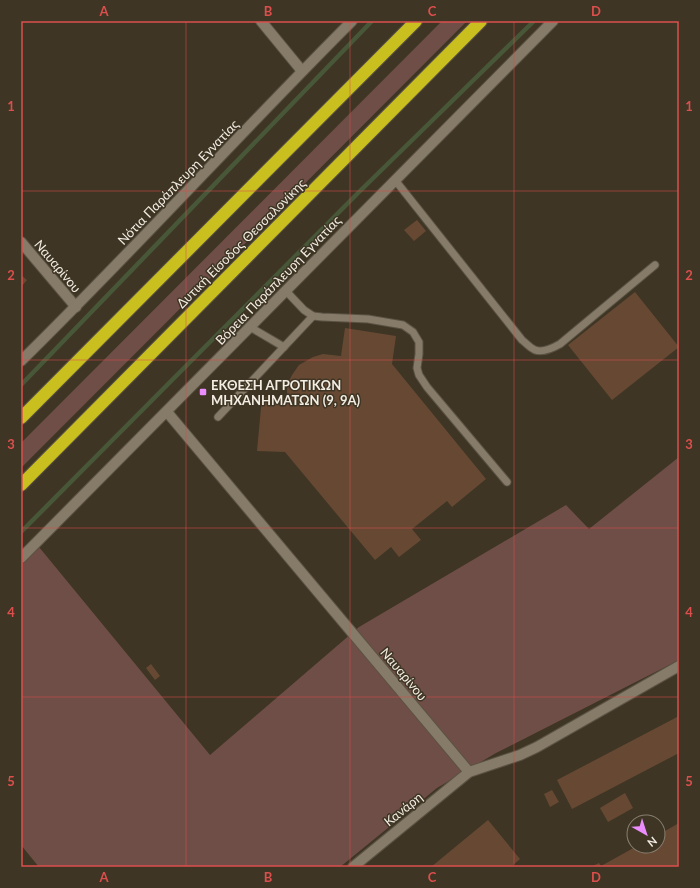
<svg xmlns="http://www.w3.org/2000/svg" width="700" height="888" viewBox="0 0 700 888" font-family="Lato,sans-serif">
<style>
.green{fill:#6f4e47}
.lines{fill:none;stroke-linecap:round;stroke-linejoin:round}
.stream{stroke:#475738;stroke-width:4.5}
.building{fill:#674933}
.lane-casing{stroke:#5b5244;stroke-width:9}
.street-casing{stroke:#5b5244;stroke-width:12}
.highway-casing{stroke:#5b5244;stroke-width:14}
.lane{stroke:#857b68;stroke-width:7}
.street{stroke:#857b68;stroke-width:10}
.highway{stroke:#c9c020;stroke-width:12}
.grid{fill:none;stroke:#dc4f4d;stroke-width:1;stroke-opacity:0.55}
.poi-dot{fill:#eb8dfc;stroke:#3e3524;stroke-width:1.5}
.labels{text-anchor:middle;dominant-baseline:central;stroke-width:3;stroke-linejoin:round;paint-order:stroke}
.street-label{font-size:13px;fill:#f3ede3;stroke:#3e3524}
.poi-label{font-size:13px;font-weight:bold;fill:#f3ede3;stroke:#3e3524;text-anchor:start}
.neatline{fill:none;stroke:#dc4f4d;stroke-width:1.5}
.grid-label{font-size:13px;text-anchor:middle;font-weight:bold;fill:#dc4f4d}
</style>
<rect width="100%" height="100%" fill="#3e3524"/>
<g class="green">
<path d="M 442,21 L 467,21 L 21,468 L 21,443 Z"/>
<path d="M 679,457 L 679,660 L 496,753 L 437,788 L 340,867 L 39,867 L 21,845 L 21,565 L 39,547 L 210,755 L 359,627 L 566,505 L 589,529 Z"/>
</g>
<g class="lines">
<g class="stream">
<path d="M 21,385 L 372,21"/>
<path d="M 21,532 L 359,192 L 534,21"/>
</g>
</g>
<g class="building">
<path d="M 417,220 L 426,231 L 414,241 L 404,230 Z"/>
<path d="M 21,275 L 27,280 L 21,287 Z"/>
<path d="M 635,292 L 679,347 L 612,400 L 568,345 Z"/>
<path d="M 345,328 L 396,336 L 392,364 L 486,479 L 452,507 L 447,501 L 412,529 L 421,540 L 399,557 L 391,547 L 375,560 L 285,452 L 257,451 L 262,397 L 287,398 L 287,385 L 292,375 L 299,365 L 313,357 L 323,354 L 341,356 Z"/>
<path d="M 151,664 L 160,676 L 155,680 L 146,668 Z"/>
<path d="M 679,716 L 679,753 L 572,809 L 557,780 Z"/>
<path d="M 552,790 L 559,802 L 550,807 L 544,794 Z"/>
<path d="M 625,793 L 633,808 L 608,822 L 600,808 Z"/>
<path d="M 488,820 L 520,859 L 512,866 L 513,867 L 431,867 Z"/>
<path d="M 679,823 L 679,867 L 591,867 L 599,863 L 601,866 L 637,846 L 658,846 L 658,835 Z"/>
</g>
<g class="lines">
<defs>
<g id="lane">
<path d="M 395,180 L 522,340 C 526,343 530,348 535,350 C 543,353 553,348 560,344 L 655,265"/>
<path d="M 286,291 L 304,310 L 313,316 L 322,317 L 368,319 L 403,325 L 413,332 L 419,342 L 419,354 L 417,368 L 419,375 L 427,387 L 507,482"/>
<path d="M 250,327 L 284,347"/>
<path d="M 218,417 L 313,316"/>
</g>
<g id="street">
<path d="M 261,21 L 302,71"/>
<path d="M 21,242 L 76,307"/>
<path d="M 21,361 C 134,250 240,133 352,21"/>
<path d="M 167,412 L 469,772"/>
<path d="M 21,558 C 199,380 375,200 553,21"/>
<path d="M 353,867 L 469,772 L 520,755 L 537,747 L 679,666"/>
</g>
<g id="highway">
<path d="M 21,418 L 416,21"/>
<path d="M 21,485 L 481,21"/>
</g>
</defs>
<use href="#lane" class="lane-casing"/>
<use href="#street" class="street-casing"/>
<use href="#highway" class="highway-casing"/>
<use href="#lane" class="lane"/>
<use href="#street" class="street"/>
<use href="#highway" class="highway"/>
</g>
<path class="grid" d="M 186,21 L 186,867M 350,21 L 350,867M 514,21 L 514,867M 21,191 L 679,191M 21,360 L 679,360M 21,528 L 679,528M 21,697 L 679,697"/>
<rect class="poi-dot" x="199" y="388" width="8" height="8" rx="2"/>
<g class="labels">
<g class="street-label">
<text transform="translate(178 182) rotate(-46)">Νότια Παράπλευρη Εγνατίας</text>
<text transform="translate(241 243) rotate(-45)">Δυτική Είσοδος Θεσσαλονίκης</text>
<text transform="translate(58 266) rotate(50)">Ναυαρίνου</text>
<text transform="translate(278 280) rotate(-46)">Βόρεια Παράπλευρη Εγνατίας</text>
<text transform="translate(404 674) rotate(50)">Ναυαρίνου</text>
<text transform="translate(403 809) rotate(-39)">Κανάρη</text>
</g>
<g class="poi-label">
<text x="211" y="385">ΕΚΘΕΣΗ ΑΓΡΟΤΙΚΩΝ<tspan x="211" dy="15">ΜΗΧΑΝΗΜΑΤΩΝ (9, 9Α)</tspan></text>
</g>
</g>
<rect width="700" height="888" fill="none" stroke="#3e3524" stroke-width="44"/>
<g transform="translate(646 834) rotate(141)"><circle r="19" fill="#3e3524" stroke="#867f70"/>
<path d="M0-3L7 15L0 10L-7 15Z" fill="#eb8dfc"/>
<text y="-6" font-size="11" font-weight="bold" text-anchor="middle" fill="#f3ede3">N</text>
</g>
<rect x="22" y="22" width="656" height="844" class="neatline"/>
<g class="grid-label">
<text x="104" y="16">A</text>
<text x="268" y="16">B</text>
<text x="432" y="16">C</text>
<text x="596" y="16">D</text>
<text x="11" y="111">1</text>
<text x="689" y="111">1</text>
<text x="11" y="280">2</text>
<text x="689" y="280">2</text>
<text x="11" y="449">3</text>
<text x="689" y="449">3</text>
<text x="11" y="617">4</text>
<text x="689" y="617">4</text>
<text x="11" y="786">5</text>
<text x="689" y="786">5</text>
<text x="104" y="882">A</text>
<text x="268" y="882">B</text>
<text x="432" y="882">C</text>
<text x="596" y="882">D</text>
</g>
</svg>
